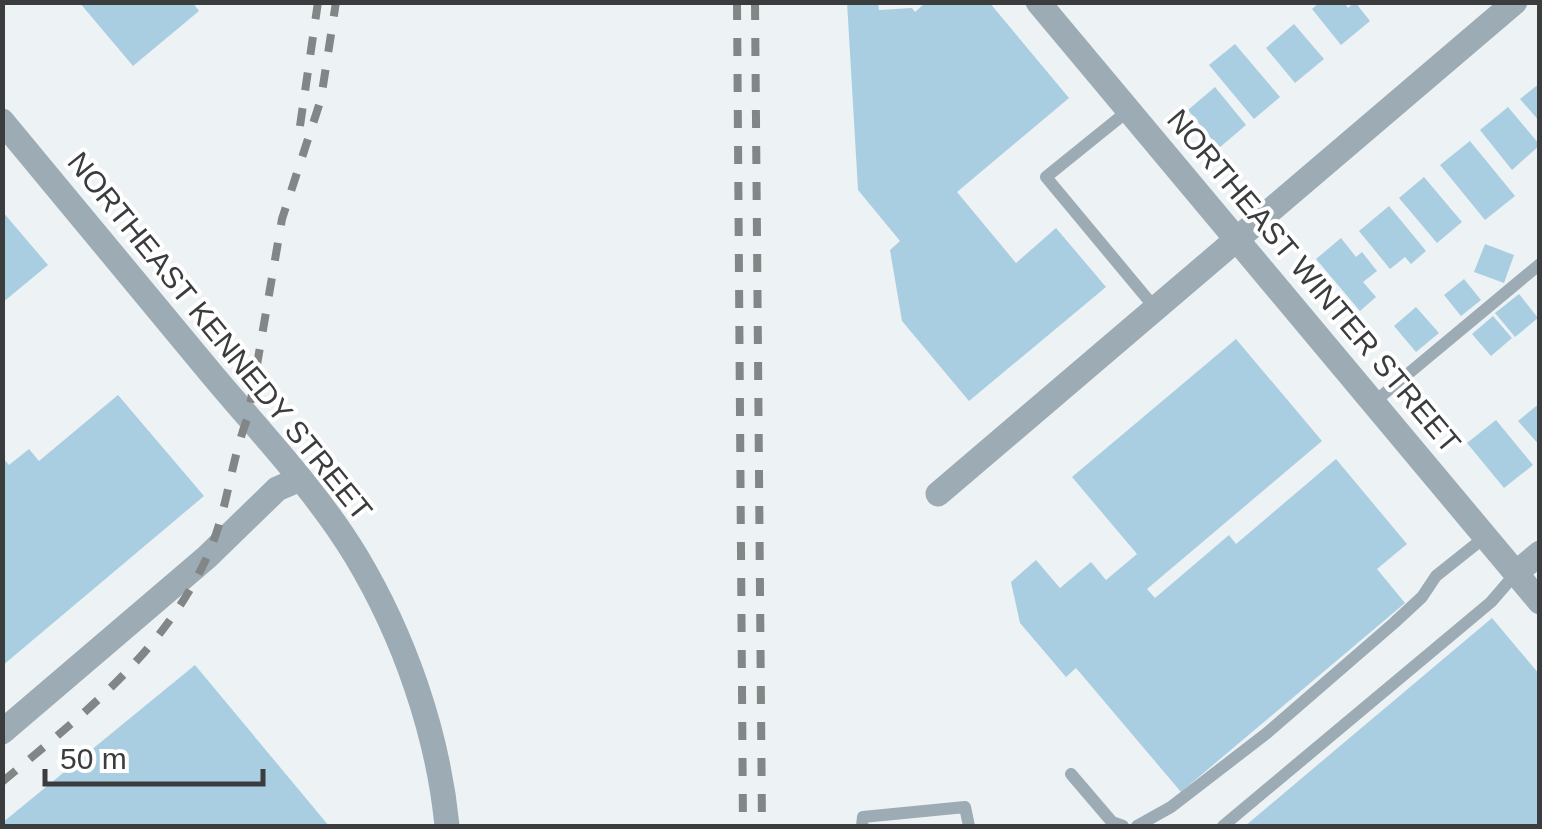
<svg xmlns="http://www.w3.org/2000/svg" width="1542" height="829" viewBox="0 0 1542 829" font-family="Helvetica,sans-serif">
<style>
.building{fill:#aacee1}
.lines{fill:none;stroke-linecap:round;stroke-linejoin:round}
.lane{stroke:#9cabb4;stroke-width:12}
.street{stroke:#9cabb4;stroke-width:25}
.rail{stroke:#828687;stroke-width:8;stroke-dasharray:18 18;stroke-linecap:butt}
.labels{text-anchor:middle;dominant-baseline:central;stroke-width:8;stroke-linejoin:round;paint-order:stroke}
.street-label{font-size:30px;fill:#3a3c3d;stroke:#fff}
</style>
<rect width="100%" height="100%" fill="#edf2f5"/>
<g class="building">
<path d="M 79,2 L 192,2 L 199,11 L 133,66 Z"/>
<path d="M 847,2 L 878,2 L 879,10 L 912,8 L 915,12 L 926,2 L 989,2 L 1069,98 L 957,192 L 1016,263 L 1056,228 L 1106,287 L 969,401 L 902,321 L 890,250 L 900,241 L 858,190 Z"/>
<path d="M 1320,2 L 1344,2 L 1348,8 L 1355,2 L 1370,21 L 1341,45 L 1312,9 Z"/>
<path d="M 1294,24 L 1324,59 L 1295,83 L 1266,48 Z"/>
<path d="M 1235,44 L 1280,97 L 1254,119 L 1209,65 Z"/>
<path d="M 1540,83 L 1540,122 L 1520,99 Z"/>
<path d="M 1215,87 L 1246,125 L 1219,148 L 1188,110 Z"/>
<path d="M 1508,107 L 1540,145 L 1512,170 L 1480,130 Z"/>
<path d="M 1470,141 L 1515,196 L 1485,220 L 1440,165 Z"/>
<path d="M 1424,177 L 1462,222 L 1437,243 L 1399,198 Z"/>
<path d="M 1389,206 L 1426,251 L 1411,264 L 1405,257 L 1390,269 L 1359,231 Z"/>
<path d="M 2,211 L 48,265 L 2,303 Z"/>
<path d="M 1341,238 L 1356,257 L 1362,252 L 1377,271 L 1363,282 L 1376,297 L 1360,311 L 1316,259 Z"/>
<path d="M 1485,244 L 1514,255 L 1504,283 L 1474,272 Z"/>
<path d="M 1464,279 L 1481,300 L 1461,316 L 1444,295 Z"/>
<path d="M 1519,294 L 1538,318 L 1515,337 L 1495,313 Z"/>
<path d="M 1416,307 L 1439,333 L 1416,352 L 1394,326 Z"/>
<path d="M 1493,316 L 1512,338 L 1491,356 L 1472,334 Z"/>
<path d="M 1236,339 L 1322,441 L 1147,589 L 1155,598 L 1229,535 L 1236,544 L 1336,459 L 1407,544 L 1377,569 L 1405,603 L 1181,792 L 1076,668 L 1066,677 L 1020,623 L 1011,582 L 1036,560 L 1060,588 L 1091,562 L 1106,580 L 1137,554 L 1072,477 Z"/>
<path d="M 118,395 L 204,496 L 2,666 L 2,457 L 9,465 L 29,449 L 39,461 Z"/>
<path d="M 1540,403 L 1540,446 L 1518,421 Z"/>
<path d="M 1496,420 L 1533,465 L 1504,488 L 1467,443 Z"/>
<path d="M 1492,618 L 1540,675 L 1540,826 L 1245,826 Z"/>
<path d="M 195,665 L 329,826 L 2,826 L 2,823 Z"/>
</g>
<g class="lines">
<g class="lane">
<path d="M 1129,110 L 1046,177 L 1155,308"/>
<path d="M 1373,403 L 1540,264"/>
<path d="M 1071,774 L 1112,822 L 1123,826"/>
<path d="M 862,826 L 863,817 L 965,807 L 969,826"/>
<path d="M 1137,826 L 1171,807 L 1267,733 L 1394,623 L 1422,597 L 1436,576 L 1485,537"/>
<path d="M 1223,826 L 1491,602 L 1516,573"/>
</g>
<g class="street">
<path d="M 1038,2 L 1540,602"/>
<path d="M 2,121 C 70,203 138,285 205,366 C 256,428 314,487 356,556 C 404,636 438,733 447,826"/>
<path d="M 938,494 L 1515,2"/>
<path d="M 1516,573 L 1540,553"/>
<path d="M 2,732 L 207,557 L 277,489 L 300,479"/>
</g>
<g class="rail">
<path d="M 737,2 L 743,826"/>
<path d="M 755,2 L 762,826"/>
<path d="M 300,126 L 318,2"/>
<path d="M 2,782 C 81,716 163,653 207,557 C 228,511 230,462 248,417 L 282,219 L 321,99 L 336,2"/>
</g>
</g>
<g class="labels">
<g class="street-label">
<text transform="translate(1314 281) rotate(50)">NORTHEAST WINTER STREET</text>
<text transform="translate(220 336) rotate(51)">NORTHEAST KENNEDY STREET</text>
</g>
</g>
<rect width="1542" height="829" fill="none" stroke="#3a3c3d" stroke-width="10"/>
<path d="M45 769v15h218v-15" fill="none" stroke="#3a3c3d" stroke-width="5"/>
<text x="60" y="769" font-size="30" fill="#3a3c3d" stroke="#ffffff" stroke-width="8" paint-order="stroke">50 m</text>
</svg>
